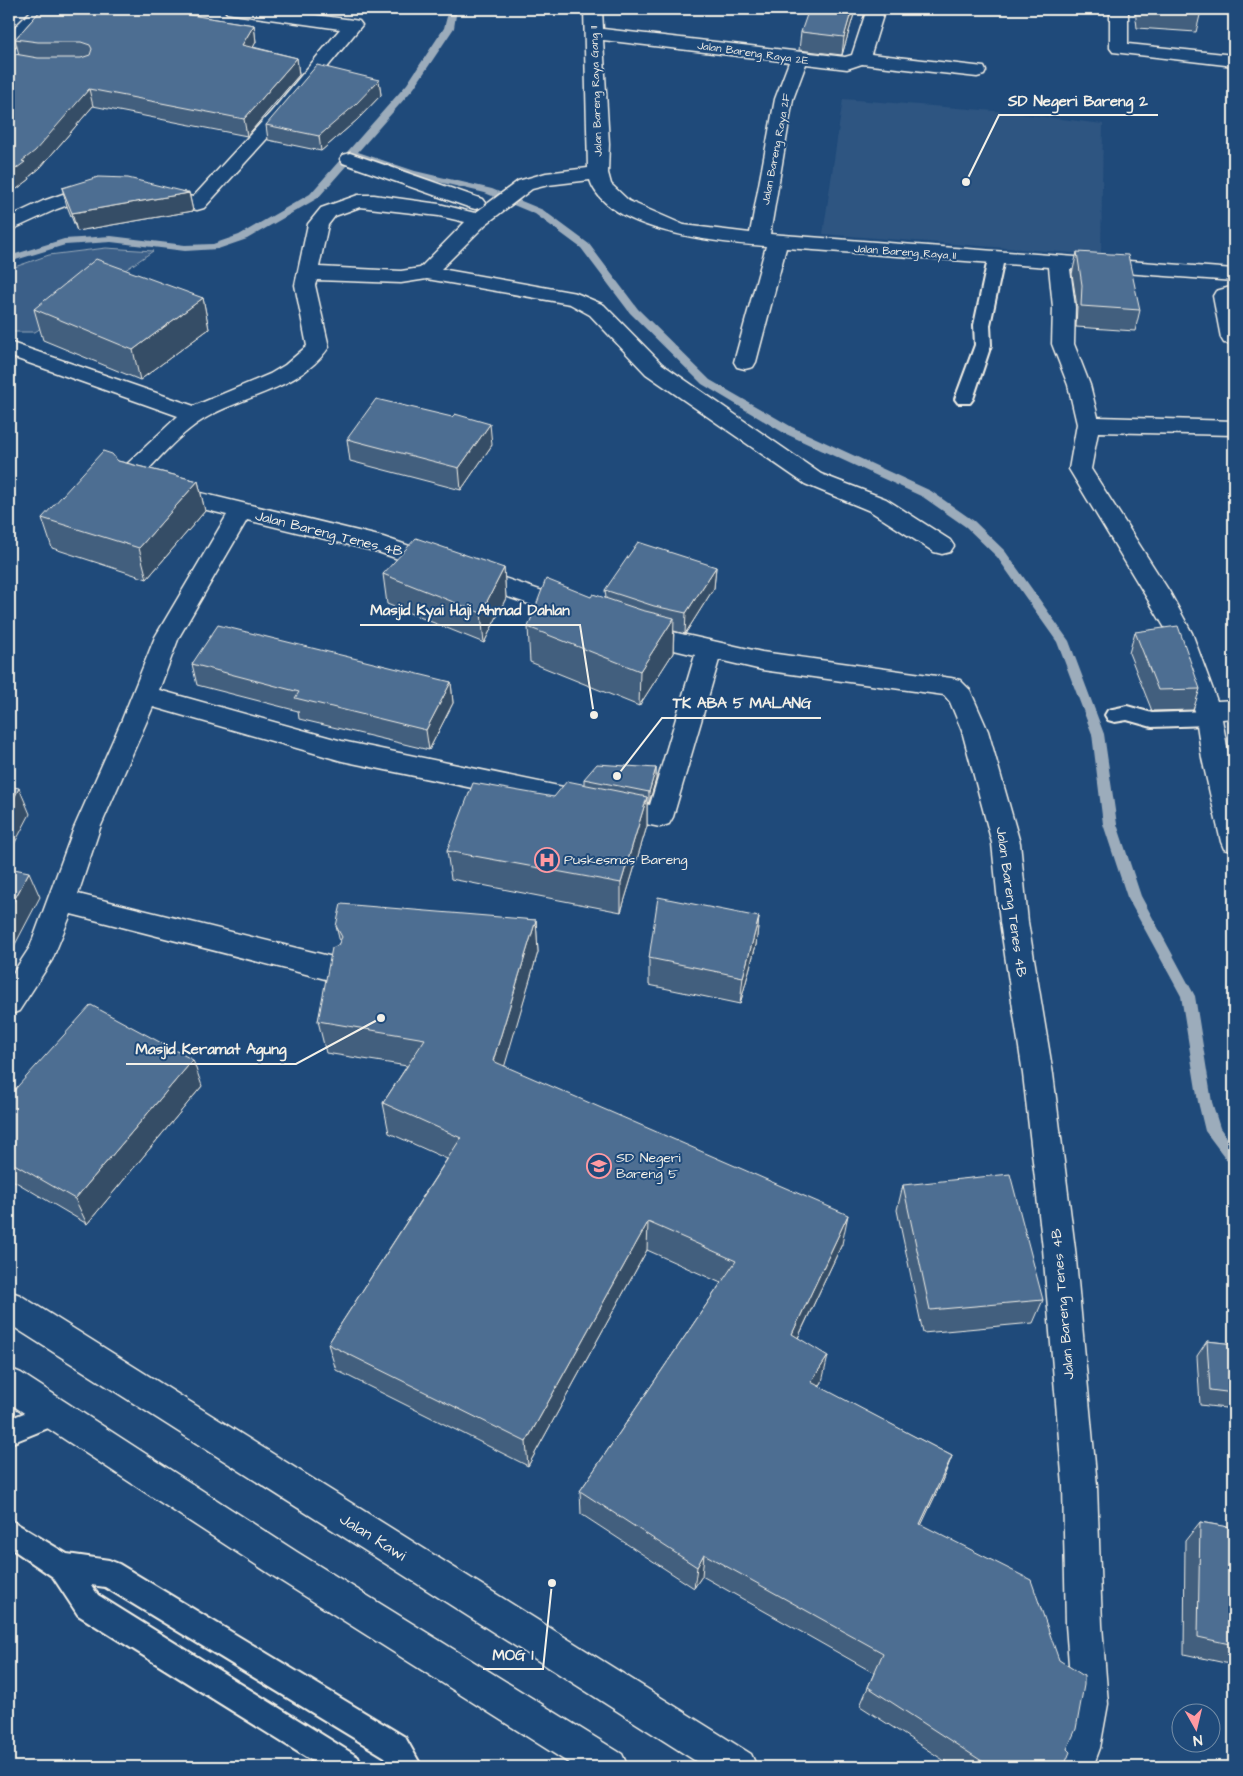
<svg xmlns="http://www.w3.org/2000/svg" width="1243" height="1776" viewBox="0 0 1243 1776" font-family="'Architects Daughter',sans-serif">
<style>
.built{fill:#2d5581}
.green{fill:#3a5f88;stroke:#97a8b8}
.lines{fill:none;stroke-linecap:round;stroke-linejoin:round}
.stream{fill:#9cacbb;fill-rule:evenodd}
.service-casing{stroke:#f4f1e8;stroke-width:4}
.minor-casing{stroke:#f4f1e8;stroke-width:3}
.primary-casing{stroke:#f4f1e8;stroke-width:3}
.service{fill:#1f4a7a;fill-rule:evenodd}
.minor{fill:#1f4a7a;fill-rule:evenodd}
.primary{fill:#1f4a7a;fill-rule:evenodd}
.wall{fill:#425f7e;stroke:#f4f1e8}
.shaded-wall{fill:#364d66;stroke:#f4f1e8}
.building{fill:#4d6e92;stroke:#f4f1e8}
.labels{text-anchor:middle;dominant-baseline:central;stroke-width:4;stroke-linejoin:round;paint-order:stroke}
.far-street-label{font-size:11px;fill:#f4f1e8;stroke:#1f4a7a}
.street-label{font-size:14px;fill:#f4f1e8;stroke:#1f4a7a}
.poi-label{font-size:14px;fill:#f4f1e8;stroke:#1f4a7a;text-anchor:start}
.near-street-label{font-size:16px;fill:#f4f1e8;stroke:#1f4a7a}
.leader{fill:none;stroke:#f4f1e8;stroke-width:2}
.callout-dot{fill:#f4f1e8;stroke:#1f4a7a;stroke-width:2}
.callout-label{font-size:15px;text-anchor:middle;font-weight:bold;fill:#f4f1e8;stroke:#1f4a7a;stroke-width:4;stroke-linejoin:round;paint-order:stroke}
</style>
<rect width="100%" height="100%" fill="#1f4a7a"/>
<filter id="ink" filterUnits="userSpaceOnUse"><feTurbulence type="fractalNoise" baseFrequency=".02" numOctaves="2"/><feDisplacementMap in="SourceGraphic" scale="10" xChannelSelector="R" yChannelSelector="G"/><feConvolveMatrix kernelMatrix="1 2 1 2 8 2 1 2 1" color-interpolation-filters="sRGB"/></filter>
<g filter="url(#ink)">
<path class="built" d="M 843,99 L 995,111 L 1103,124 L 1101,255 L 823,234 Z"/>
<path class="green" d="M 106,248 L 153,251 L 35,332 L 9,332 L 9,269 L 49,255 Z"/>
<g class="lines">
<path class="stream" d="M 449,9 L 457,9 L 454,28 L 414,88 L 358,152 L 415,171 L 492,189 L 543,210 L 589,244 L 638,309 L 710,380 L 792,427 L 931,491 L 974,521 L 1005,551 L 1069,641 L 1104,734 L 1117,824 L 1141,896 L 1195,996 L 1212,1102 L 1220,1128 L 1234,1147 L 1234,1165 L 1229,1163 L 1205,1131 L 1198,1102 L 1181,996 L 1127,897 L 1103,824 L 1092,734 L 1057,642 L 997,557 L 966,527 L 923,497 L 784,433 L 702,384 L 630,313 L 581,248 L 535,214 L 485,193 L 409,175 L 354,157 L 318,198 L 247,239 L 218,249 L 185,251 L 111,242 L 65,245 L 9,262 L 9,256 L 64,239 L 111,236 L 185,245 L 213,244 L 239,235 L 310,194 L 407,84 L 444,28 Z"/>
<defs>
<g id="service">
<path d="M 996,254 L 1004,259 L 990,325 L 991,345 L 973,399 L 970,403 L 958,403 L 955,399 L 975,345 L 974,325 L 988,259 Z"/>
<path d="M 1127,706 L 1152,713 L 1208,711 L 1215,713 L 1218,718 L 1215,723 L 1208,725 L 1152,727 L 1127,720 L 1115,722 L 1108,720 L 1105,715 L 1108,710 Z"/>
<path d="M 54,1401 L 63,1404 L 67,1413 L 63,1422 L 9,1444 L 9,1419 Z"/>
<path d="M 9,1519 L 67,1554 L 109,1560 L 119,1564 L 405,1737 L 422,1767 L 391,1767 L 385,1757 L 105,1587 L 91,1585 L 98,1595 L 358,1757 L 362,1767 L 322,1767 L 78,1615 L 53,1577 L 9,1547 Z"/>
</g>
<g id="minor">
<path d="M 33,9 L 52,9 L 15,47 L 9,48 L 9,33 Z"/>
<path d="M 224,9 L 271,9 L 353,20 L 359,21 L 362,25 L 284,120 L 204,208 L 197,210 L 148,198 L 145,194 L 148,190 L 155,188 L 193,197 L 271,112 L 340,29 L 233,14 L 227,13 Z"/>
<path d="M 584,9 L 602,9 L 603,29 L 845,57 L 852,55 L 867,9 L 885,9 L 871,54 L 984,67 L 986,71 L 984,75 L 977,77 L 862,64 L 847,69 L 806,64 L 793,99 L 770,234 L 1234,269 L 1234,281 L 1070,269 L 1075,307 L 1074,344 L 1090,385 L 1098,417 L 1234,421 L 1234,435 L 1098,432 L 1091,469 L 1169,591 L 1192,633 L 1217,701 L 1234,700 L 1234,718 L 1222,719 L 1234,785 L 1234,852 L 1224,849 L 1221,842 L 1202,758 L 1195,711 L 1168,633 L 1069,469 L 1077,424 L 1068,385 L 1052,344 L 1053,307 L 1049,267 L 786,248 L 756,362 L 753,367 L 745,369 L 737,367 L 734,362 L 766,246 C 721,243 606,232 590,180 L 548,185 L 532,189 L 486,224 L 441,269 L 576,293 L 604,305 L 662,364 L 821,474 L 886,499 L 950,540 L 954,546 L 950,552 L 942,554 L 934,552 L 870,511 L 805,484 L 646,374 L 590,315 L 570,304 L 427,279 L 401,283 L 317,280 L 315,285 L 329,347 C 300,390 245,394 204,419 C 181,433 163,454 145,473 L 143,479 L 383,537 L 584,605 L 587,611 L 584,617 L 575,620 L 378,552 L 247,520 L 179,637 L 159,690 L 342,741 L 650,805 L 695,655 L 628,639 L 625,633 L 628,627 L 637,624 L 762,652 L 951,678 L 960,680 L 970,690 L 988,731 L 1020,843 L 1028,922 L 1053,1074 L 1075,1249 L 1097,1486 L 1102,1625 L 1108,1704 L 1100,1748 L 1093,1767 L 1055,1767 L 1064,1747 L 1072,1704 L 1066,1625 L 1063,1486 L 1043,1249 L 1023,1074 L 1000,922 L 992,843 L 962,731 L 950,702 L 944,695 L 762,670 L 719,660 L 673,817 L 669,824 L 660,827 L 342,761 L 153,707 L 100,828 L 78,894 L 333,957 L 343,961 L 347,969 L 343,977 L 333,981 L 71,914 L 52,960 L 19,1011 L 9,1015 L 9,979 L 30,947 L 74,828 L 121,722 L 155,637 L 227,515 L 127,490 L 120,480 L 126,465 L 178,416 L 9,356 L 9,342 L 194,406 L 270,374 L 285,365 L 307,346 L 295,285 L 308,224 L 321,208 L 358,195 L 374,195 L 439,204 L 475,213 L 518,181 L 546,173 L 588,168 ZM 603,40 L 789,62 L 775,99 L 750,233 L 684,225 L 629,201 L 611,184 L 608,173 L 609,144 ZM 360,207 L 439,216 L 465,222 L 420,268 L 401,271 L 319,267 L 328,225 L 335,216 Z"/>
<path d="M 1110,9 L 1128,9 L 1128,44 L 1234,55 L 1234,66 L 1113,52 L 1110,48 Z"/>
<path d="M 350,153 L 482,199 L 485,203 L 482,207 L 475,209 L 468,207 L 343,163 L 340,159 L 343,155 Z"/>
<path d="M 100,181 L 107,183 L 110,187 L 107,191 L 57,209 L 9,231 L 9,217 L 43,201 Z"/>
<path d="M 1234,286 L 1234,344 L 1224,343 L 1221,338 L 1213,296 L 1216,291 Z"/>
</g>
<g id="primary">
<path d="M 9,1291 L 20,1295 L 751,1754 L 757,1767 L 705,1767 L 9,1324 Z"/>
<path d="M 9,1368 L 21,1373 L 297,1552 L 622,1754 L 628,1767 L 575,1767 L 273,1576 L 9,1403 Z"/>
</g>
</defs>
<use href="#service" class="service-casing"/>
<use href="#minor" class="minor-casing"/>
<use href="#primary" class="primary-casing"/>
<use href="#service" class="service"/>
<use href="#minor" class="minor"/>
<use href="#primary" class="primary"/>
</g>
<g class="wall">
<path d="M 42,9 L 160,9 L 160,10 L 254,25 L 256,42 L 253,47 L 297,58 L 299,75 L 247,136 L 93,106 L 40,168 L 29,177 L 30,179 L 9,195 L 19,55 L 15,39 Z"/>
<path d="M 1135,9 L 1201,9 L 1201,11 L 1196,32 L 1137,28 Z"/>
<path d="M 854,14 L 842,55 L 799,50 L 801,32 Z"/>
<path d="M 379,80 L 381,95 L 357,120 L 321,151 L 268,140 L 266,125 Z"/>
<path d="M 62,188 L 189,192 L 193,211 L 77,231 L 67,206 Z"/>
<path d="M 1077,252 L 1140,310 L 1135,331 L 1076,327 L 1077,307 L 1072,274 Z"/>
<path d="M 203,298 L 209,329 L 140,380 L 43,340 L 34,309 Z"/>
<path d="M 347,439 L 492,445 L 461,490 L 350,461 Z"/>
<path d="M 118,461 L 198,481 L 205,511 L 147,579 L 52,548 L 42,518 Z"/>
<path d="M 716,567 L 714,588 L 685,634 L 674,631 L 673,653 L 639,706 L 530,662 L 528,627 L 591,597 L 606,598 L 605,590 Z"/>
<path d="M 504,568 L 506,598 L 484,643 L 387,604 L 383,574 Z"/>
<path d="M 1135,632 L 1200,689 L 1193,710 L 1152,711 L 1129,653 Z"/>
<path d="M 192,664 L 451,682 L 453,703 L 429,750 L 299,719 L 298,711 L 197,685 Z"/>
<path d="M 656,768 L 656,779 L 649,803 L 647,802 L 647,826 L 621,912 L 451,879 L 447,851 L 554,797 L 584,784 L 584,779 Z"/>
<path d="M 759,917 L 756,945 L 740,1004 L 649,985 L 649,958 Z"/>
<path d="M 536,920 L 538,952 L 504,1066 L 842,1244 L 798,1338 L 822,1382 L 819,1387 L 952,1456 L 942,1481 L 921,1525 L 1067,1749 L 1065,1764 L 1074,1767 L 954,1767 L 860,1706 L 874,1673 L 702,1576 L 694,1588 L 581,1514 L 580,1491 L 721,1283 L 647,1250 L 528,1466 L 336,1370 L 328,1344 L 447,1159 L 389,1133 L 383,1103 L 407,1066 L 326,1053 L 318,1021 L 338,945 L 340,942 L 336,926 Z"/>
<path d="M 202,1086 L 87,1224 L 9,1178 L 9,1096 Z"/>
<path d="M 903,1185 L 1043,1300 L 1033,1323 L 923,1333 L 897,1210 Z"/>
<path d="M 1207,1341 L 1234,1344 L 1234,1409 L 1200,1405 L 1197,1356 Z"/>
<path d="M 1200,1522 L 1234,1528 L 1234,1665 L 1184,1654 L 1185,1541 Z"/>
</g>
<g class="shaded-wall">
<path d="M 852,9 L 855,9 L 854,14 L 842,55 L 844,37 Z"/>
<path d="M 254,25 L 256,42 L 245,62 L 242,45 Z"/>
<path d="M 297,58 L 299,75 L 247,136 L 244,119 Z"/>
<path d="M 379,80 L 381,95 L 357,120 L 321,151 L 319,136 Z"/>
<path d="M 89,89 L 93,106 L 40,168 L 29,177 L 30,179 L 9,195 L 9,174 Z"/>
<path d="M 189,193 L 193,211 L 77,231 L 72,213 Z"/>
<path d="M 203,298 L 209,329 L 140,380 L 133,350 Z"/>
<path d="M 490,424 L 492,445 L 461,490 L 459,468 Z"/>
<path d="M 198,481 L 205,511 L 147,579 L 139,548 Z"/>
<path d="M 716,567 L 714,588 L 685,634 L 686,613 Z"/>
<path d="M 504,568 L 506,598 L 484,643 L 481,613 Z"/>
<path d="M 674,618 L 673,653 L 639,706 L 640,671 Z"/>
<path d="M 451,682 L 453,703 L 429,750 L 426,730 Z"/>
<path d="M 656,768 L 656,779 L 649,803 L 649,792 Z"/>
<path d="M 19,788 L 30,814 L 9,854 L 9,808 Z"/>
<path d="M 647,797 L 647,826 L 621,912 L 621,883 Z"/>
<path d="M 29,872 L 40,897 L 9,956 L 9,910 Z"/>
<path d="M 759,917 L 756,945 L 740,1004 L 743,977 Z"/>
<path d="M 536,920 L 538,952 L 497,1092 L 493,1061 Z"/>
<path d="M 193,1060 L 202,1086 L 87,1224 L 75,1199 Z"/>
<path d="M 848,1215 L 842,1244 L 787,1361 L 792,1334 Z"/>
<path d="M 648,1222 L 647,1250 L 528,1466 L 526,1442 Z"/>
<path d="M 828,1356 L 822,1382 L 806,1408 L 811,1382 Z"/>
<path d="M 952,1456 L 942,1481 L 911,1547 L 920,1524 Z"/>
<path d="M 704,1554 L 702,1576 L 694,1588 L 697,1567 Z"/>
</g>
<g class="building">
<path d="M 42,9 L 153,9 L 254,25 L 242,45 L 297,58 L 244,119 L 89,89 L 35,151 L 22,161 L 25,162 L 9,174 L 9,53 L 38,58 L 81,58 L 90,55 L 92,49 L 90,45 L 81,42 L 38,42 L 15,39 Z"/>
<path d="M 809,9 L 852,9 L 844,37 L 801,32 Z"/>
<path d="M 1159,9 L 1201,9 L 1201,11 Z"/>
<path d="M 317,65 L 379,80 L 355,105 L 319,136 L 266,125 Z"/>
<path d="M 98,177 L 128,178 L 189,193 L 72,213 L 62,188 Z"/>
<path d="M 1077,252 L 1128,255 L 1140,310 L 1081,306 L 1082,285 Z"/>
<path d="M 96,259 L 203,298 L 133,350 L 34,309 Z"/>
<path d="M 376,399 L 452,417 L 455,414 L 490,424 L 459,468 L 347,439 Z"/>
<path d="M 103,451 L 112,454 L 118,461 L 198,481 L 139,548 L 42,518 Z"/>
<path d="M 416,538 L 504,568 L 481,613 L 383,574 Z"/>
<path d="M 638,542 L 716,567 L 686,613 L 654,606 L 605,590 Z"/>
<path d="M 546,579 L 591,597 L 593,594 L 641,610 L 674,618 L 640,671 L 528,627 Z"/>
<path d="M 218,625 L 451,682 L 426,730 L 295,698 L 299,692 L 192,664 Z"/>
<path d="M 1178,626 L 1200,689 L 1158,690 L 1135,632 Z"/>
<path d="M 597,764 L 656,768 L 649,792 L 584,779 Z"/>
<path d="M 567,781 L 647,797 L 621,883 L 447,851 L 473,783 L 554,797 Z"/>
<path d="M 9,786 L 19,788 L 9,808 Z"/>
<path d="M 9,868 L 29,872 L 9,910 Z"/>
<path d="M 658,897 L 759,917 L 743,977 L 649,958 Z"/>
<path d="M 341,904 L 536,920 L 493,1061 L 848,1215 L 792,1334 L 828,1356 L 811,1382 L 952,1456 L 920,1524 L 1031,1580 L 1059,1660 L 1084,1676 L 1084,1685 L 1076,1729 L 1067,1749 L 1070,1752 L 1065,1764 L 1074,1767 L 991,1767 L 868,1687 L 883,1653 L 704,1554 L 697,1567 L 580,1491 L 736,1261 L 648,1222 L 526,1442 L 328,1344 L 461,1138 L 383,1103 L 425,1039 L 318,1021 L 332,948 L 338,945 L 342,937 L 336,926 Z"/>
<path d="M 91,1005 L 193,1060 L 75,1199 L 9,1161 L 9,1096 Z"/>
<path d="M 1010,1174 L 1043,1300 L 930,1310 L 903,1185 Z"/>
<path d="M 1207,1341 L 1234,1344 L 1234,1393 L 1210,1390 Z"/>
<path d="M 1200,1522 L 1234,1528 L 1234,1645 L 1198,1637 Z"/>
</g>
</g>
<defs>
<symbol id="hospital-ring" viewBox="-11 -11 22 22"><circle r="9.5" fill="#1f4a7a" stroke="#ff9aa2" stroke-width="1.5"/><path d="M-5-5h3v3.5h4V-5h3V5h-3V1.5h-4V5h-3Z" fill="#ff9aa2"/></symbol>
<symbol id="school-ring" viewBox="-11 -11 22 22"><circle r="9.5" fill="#1f4a7a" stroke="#ff9aa2" stroke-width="1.5"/><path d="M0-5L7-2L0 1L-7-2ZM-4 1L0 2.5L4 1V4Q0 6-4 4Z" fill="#ff9aa2"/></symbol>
</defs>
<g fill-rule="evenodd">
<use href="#hospital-ring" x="533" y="846" width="28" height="28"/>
<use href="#school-ring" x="585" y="1152" width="28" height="28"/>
</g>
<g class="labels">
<g class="far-street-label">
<text transform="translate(753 53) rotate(8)">Jalan Bareng Raya 2E</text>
<text transform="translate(596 91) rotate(-92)">Jalan Bareng Raya Gang II</text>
<text transform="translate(776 149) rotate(-79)">Jalan Bareng Raya 2F</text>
<text transform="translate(905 252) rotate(4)">Jalan Bareng Raya II</text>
</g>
<g class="street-label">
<text transform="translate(329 534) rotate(14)">Jalan Bareng Tenes 4B</text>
<text transform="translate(1011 902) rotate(82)">Jalan Bareng Tenes 4B</text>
<text transform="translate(1063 1304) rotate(-95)">Jalan Bareng Tenes 4B</text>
</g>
<g class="poi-label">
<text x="564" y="860">Puskesmas Bareng</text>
<text x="616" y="1158">SD Negeri<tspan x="616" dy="16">Bareng 5</tspan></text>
</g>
<g class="near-street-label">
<text transform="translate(373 1537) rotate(32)">Jalan Kawi</text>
</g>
</g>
<path class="leader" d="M966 182L999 115H1158M594 715L580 625H360M617 776L662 718H821M381 1018L296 1064H126M552 1583L543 1669H483"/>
<g class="callout-dot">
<circle cx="966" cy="182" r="5"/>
<circle cx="594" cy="715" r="5"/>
<circle cx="617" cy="776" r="5"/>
<circle cx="381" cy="1018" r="5"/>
<circle cx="552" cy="1583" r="5"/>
</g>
<g class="callout-label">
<text x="1078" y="106">SD Negeri Bareng 2</text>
<text x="470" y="615">Masjid Kyai Haji Ahmad Dahlan</text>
<text x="742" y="708">TK ABA 5 MALANG</text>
<text x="211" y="1054">Masjid Keramat Agung</text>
<text x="513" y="1660">MOG 1</text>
</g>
<rect width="1243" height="1776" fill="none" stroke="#1f4a7a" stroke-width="30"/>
<rect x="15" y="15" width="1213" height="1746" fill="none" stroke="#f4f1e8" stroke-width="2" filter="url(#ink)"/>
<g transform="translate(1196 1728) rotate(172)"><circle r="24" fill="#1f4a7a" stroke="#748da6"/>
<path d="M0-4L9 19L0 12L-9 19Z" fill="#ff9aa2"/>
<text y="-8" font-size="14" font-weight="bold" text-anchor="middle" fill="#f4f1e8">N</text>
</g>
</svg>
